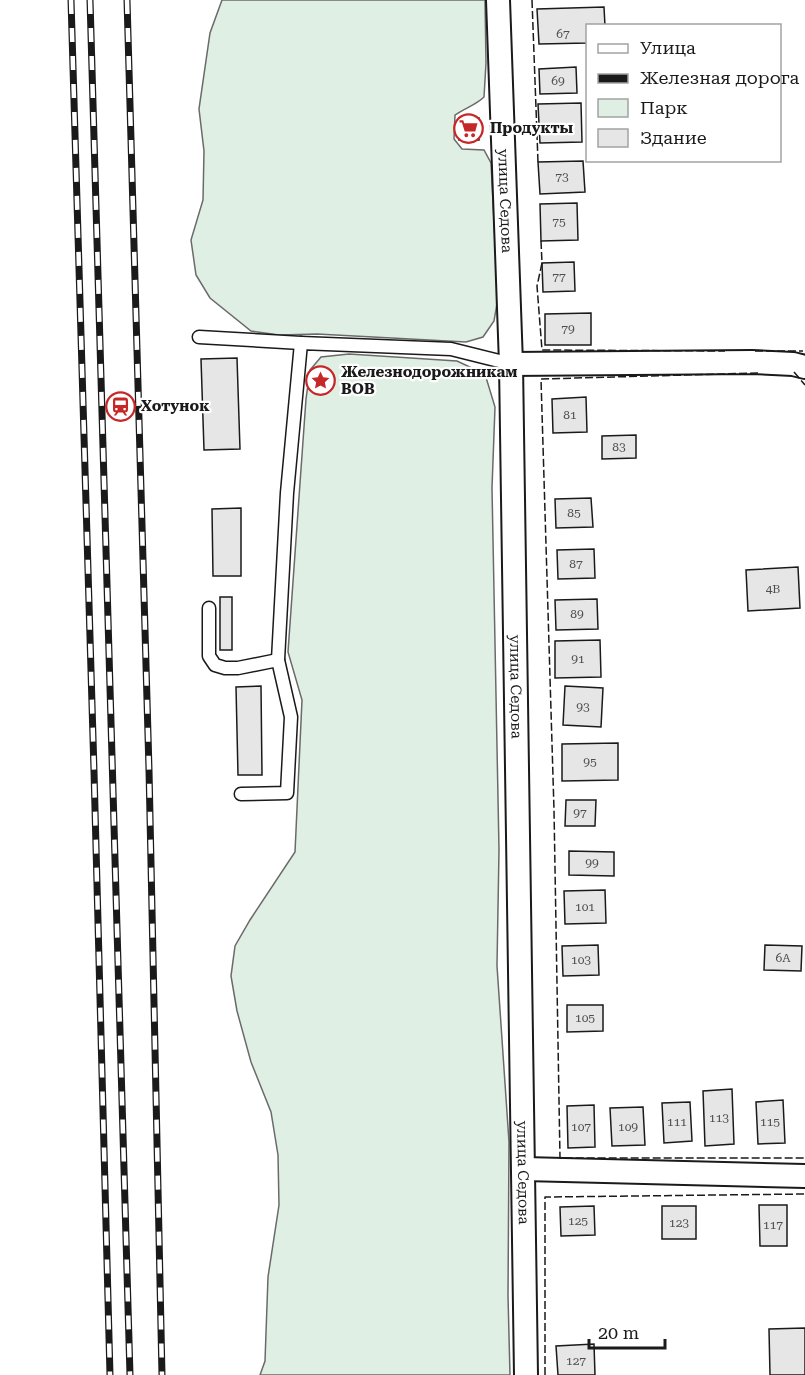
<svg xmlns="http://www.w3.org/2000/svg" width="805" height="1375" viewBox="0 0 805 1375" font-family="'Roboto Serif',serif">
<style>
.green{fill:#e0efe3;stroke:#6a6a6a;stroke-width:1.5}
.building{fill:#e6e6e6;stroke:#1a1a1a;stroke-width:1.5}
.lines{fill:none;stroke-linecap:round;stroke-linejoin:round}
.service-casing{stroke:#1a1a1a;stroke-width:15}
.minor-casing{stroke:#1a1a1a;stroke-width:26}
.service{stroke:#fff;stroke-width:12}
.minor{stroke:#fff;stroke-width:22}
.rail-casing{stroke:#1a1a1a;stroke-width:7}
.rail{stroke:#fff;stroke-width:4.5;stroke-dasharray:14;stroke-linecap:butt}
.fence{stroke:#1a1a1a;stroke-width:1.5;stroke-dasharray:8 3;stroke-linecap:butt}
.labels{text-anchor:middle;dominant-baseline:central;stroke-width:4.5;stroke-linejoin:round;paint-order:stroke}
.number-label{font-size:12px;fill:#4d4d4d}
.poi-label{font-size:15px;font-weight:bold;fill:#1a1a1a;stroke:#fff;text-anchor:start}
.street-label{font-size:15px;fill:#1a1a1a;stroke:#fff}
</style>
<rect width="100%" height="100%" fill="#fff"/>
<g class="green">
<path d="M 222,0 L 485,0 L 486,63 L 484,97 C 476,105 465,108 455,115 L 454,139 L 462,149 L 484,150 L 491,163 L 498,298 L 494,321 L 483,337 L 466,342 L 317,334 L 279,335 L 251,331 L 210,298 L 196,275 L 191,240 L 203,200 L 204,151 L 199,109 L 210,33 Z"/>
<path d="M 349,354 L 457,361 L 485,374 L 495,407 L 492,488 L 499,850 L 497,966 L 509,1142 L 508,1296 L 510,1375 L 260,1375 L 265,1361 L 268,1277 L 279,1205 L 278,1155 L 271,1112 L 251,1062 L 237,1011 L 231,976 L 235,946 L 250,920 L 295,852 L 302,700 L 288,652 L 306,399 L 310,370 L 321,357 Z"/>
</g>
<g class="building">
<path d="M 604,7 L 605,26 L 588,26 L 588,43 L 539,44 L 537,9 Z"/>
<path d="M 576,67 L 577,93 L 540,94 L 539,69 Z"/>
<path d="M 581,103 L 582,142 L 540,143 L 538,104 Z"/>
<rect x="459" y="118" width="20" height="22"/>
<path d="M 583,161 L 585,192 L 540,194 L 538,162 Z"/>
<path d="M 577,203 L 578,240 L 541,241 L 540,204 Z"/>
<path d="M 574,262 L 575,291 L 543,292 L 542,263 Z"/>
<path d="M 591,313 L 591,345 L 545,345 L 545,314 Z"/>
<path d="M 237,358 L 240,449 L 204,450 L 201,359 Z"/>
<path d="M 586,397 L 587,432 L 553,433 L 552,399 Z"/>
<path d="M 636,435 L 636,458 L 602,459 L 602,436 Z"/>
<path d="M 591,498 L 593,527 L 556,528 L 555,499 Z"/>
<path d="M 241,508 L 241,576 L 213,576 L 212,509 Z"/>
<path d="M 594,549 L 595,578 L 558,579 L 557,550 Z"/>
<path d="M 798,567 L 800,608 L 748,611 L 746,570 Z"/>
<rect x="220" y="597" width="12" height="53"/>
<path d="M 597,599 L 598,629 L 556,630 L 555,600 Z"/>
<path d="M 600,640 L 601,677 L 555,678 L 555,641 Z"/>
<path d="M 261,686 L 262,775 L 238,775 L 236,687 Z"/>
<path d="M 565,686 L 603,688 L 601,727 L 563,725 Z"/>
<path d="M 618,743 L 618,780 L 562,781 L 562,744 Z"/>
<path d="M 566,800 L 596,800 L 595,826 L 565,826 Z"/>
<path d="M 569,851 L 614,852 L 614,876 L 569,875 Z"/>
<path d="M 605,890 L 606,923 L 565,924 L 564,891 Z"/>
<path d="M 598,945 L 599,975 L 563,976 L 562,946 Z"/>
<path d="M 765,945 L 802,946 L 801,971 L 764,970 Z"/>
<path d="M 567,1005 L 603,1005 L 603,1031 L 567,1032 Z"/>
<path d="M 732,1089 L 734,1144 L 705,1146 L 703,1091 Z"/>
<path d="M 783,1100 L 785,1143 L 758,1144 L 756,1102 Z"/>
<path d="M 690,1102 L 692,1141 L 664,1143 L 662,1103 Z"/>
<path d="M 594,1105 L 595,1147 L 568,1148 L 567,1106 Z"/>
<path d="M 643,1107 L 645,1145 L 612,1146 L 610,1108 Z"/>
<path d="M 759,1205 L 787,1205 L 787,1246 L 760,1246 Z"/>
<path d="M 594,1206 L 595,1235 L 561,1236 L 560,1207 Z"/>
<rect x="662" y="1206" width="34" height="33"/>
<path d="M 805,1328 L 805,1375 L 770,1375 L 769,1329 Z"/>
<path d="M 594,1344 L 595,1375 L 558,1375 L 556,1346 Z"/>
</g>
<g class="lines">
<defs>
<g id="service">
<path d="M 199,337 L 301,343"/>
<path d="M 209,608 L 209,656 L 215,665 L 225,668 L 238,668 L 278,660"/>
<path d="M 241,794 L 287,793 L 291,717 L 278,660 L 287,493 L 301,343 L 451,349 L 511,364"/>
</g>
<g id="minor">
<path id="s1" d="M 498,0 L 511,364 L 526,1375"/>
<path d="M 511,364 L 752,362 L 793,364 L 805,367"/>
<path d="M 524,1169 L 805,1176"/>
</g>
</defs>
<use href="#service" class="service-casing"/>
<use href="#minor" class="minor-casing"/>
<use href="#service" class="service"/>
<use href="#minor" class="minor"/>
<defs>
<g id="rail">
<path d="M 71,0 L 94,771 L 110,1375"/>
<path d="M 90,0 L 130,1375"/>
<path d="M 127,0 L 149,770 L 162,1375"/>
</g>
</defs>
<use href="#rail" class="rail-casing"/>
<use href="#rail" class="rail"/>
<g class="fence">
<path d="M 532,0 L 538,162"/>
<path d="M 541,241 L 542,263 L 537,286 L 542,350 L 725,351"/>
<path d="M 755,351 L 803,351"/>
<path d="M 794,372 L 805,385"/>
<path d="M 758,373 L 541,379 L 554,810 L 560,1158 L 805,1158"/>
<path d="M 545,1375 L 545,1197 L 805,1194"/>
</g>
</g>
<defs>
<symbol id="supermarket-ring" viewBox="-11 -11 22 22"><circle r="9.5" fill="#fff" stroke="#c62828" stroke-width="1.5"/><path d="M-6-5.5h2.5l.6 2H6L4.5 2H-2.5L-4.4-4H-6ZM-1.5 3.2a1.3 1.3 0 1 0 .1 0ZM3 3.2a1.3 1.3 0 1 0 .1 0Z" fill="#c62828"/></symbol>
<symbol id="sight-ring" viewBox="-11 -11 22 22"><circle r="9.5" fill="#fff" stroke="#c62828" stroke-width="1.5"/><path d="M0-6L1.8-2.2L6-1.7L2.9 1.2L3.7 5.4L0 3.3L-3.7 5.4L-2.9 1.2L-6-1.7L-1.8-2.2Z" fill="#c62828"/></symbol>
<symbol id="station-ring" viewBox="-11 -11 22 22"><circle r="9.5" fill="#fff" stroke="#c62828" stroke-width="1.5"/><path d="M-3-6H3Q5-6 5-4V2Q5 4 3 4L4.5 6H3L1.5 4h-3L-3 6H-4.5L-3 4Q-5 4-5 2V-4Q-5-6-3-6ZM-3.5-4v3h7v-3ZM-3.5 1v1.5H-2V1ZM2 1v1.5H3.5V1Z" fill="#c62828"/></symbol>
</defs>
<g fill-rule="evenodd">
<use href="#supermarket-ring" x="452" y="112" width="33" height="33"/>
<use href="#sight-ring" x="304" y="364" width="33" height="33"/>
<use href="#station-ring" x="104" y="390" width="33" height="33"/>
</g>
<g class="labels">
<g class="number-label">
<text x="563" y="34">67</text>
<text x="558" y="81">69</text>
<text x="562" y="177">73</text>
<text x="559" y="222">75</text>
<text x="559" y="277">77</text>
<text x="568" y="329">79</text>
<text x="570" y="415">81</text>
<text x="619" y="447">83</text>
<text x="574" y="513">85</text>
<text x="576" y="564">87</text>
<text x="773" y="589">4В</text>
<text x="577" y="614">89</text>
<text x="578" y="659">91</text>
<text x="583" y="707">93</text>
<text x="590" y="762">95</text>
<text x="580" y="813">97</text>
<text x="592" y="863">99</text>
<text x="585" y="907">101</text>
<text x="783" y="958">6А</text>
<text x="581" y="960">103</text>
<text x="585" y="1018">105</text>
<text x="719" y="1118">113</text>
<text x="677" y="1122">111</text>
<text x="770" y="1122">115</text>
<text x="581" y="1127">107</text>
<text x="628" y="1127">109</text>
<text x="578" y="1221">125</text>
<text x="679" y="1223">123</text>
<text x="773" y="1225">117</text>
<text x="576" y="1361">127</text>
</g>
<g class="poi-label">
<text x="490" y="128">Продукты</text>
<text x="341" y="372">Железнодорожникам<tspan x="341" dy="17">ВОВ</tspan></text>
<text x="141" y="406">Хотунок</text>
</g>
<g class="street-label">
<text stroke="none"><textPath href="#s1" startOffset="201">улица Седова</textPath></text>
<text stroke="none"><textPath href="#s1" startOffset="687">улица Седова</textPath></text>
<text stroke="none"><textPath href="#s1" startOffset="1173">улица Седова</textPath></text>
</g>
</g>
<rect x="586" y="24" width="195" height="138" fill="#ffffff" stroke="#a3a3a3" stroke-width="1.5"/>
<rect x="598" y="44" width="30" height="9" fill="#ffffff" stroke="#a3a3a3" stroke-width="1.5"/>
<text x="640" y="54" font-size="18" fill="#1a1a1a">Улица</text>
<rect x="598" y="74" width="30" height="9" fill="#1a1a1a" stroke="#a3a3a3" stroke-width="1.5"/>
<text x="640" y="84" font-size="18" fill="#1a1a1a">Железная дорога</text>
<rect x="598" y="99" width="30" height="18" fill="#e0efe3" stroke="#a3a3a3" stroke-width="1.5"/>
<text x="640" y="114" font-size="18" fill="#1a1a1a">Парк</text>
<rect x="598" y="129" width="30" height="18" fill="#e6e6e6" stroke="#a3a3a3" stroke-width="1.5"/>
<text x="640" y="144" font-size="18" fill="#1a1a1a">Здание</text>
<path d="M589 1339v9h76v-9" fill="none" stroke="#1a1a1a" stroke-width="3"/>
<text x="598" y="1339" font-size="18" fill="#1a1a1a" stroke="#ffffff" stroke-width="4.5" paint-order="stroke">20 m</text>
</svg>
